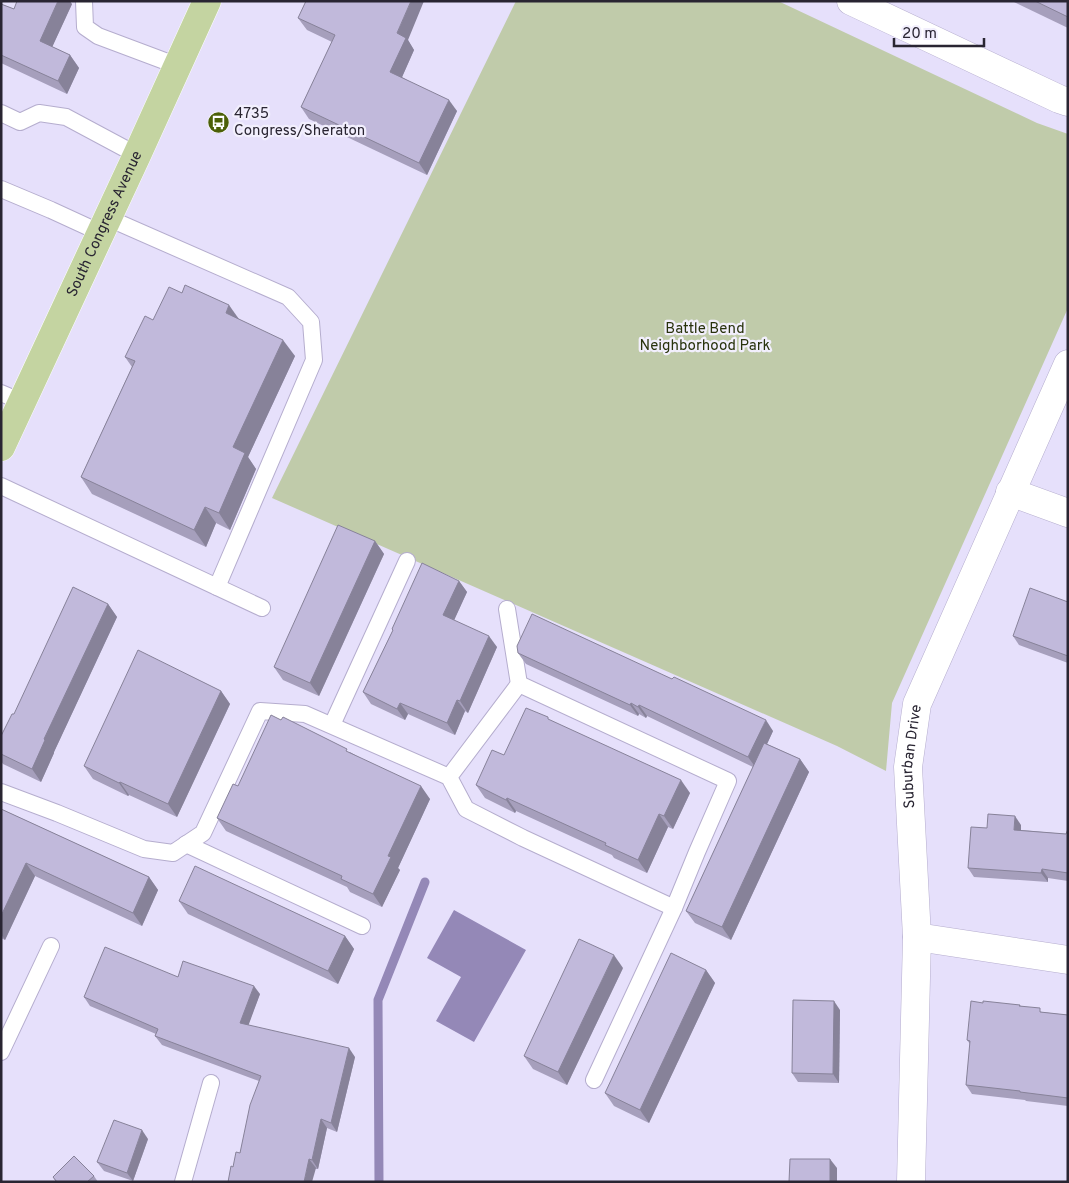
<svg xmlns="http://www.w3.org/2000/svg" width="1069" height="1183" viewBox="0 0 1069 1183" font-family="Overpass,sans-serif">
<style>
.green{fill:#c0cbaa}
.water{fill:#9488b7}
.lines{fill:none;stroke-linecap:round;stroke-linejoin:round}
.stream{stroke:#9488b7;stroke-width:9}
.service-casing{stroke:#b5adce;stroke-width:18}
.minor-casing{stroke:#b5adce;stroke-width:29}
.primary-casing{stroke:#fff;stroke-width:29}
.service{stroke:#fff;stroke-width:16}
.minor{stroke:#fff;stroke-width:28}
.primary{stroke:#c4d4a1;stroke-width:28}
.wall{fill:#a69fbc}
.shaded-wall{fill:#878299}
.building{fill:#c1b9db;stroke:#878299}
.labels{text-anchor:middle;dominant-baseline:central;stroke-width:4.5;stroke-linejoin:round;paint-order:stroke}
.poi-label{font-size:15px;fill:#292532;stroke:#f2effd;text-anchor:start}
.street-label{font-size:15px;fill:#292532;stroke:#f2effd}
.park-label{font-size:15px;fill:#28320c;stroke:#f2effd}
</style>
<rect width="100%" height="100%" fill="#e6e0fb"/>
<path class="green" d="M 516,1 L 778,1 L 1037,123 L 1068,134 L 1068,308 L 892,703 L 886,771 L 837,746 L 272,498 Z"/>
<path class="water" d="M 454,910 L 526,950 L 474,1042 L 436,1021 L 461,977 L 427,958 Z"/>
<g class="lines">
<path class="stream" d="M 379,1182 L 378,1000 L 425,882"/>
<defs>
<g id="service">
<path d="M 84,1 L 85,27 L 98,36 L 178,66"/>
<path d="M 1,113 L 20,122 L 39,113 L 66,117 L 137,155"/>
<path d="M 1,189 L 51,210 L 101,233"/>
<path d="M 108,218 L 288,297 L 311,322 L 314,360 L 217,587"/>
<path d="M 1,393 L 22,402"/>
<path d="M 1,486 L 262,608"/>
<path d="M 507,609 L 519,684"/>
<path d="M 332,725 L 407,561"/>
<path d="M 1,792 L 57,813 L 144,849 L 173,853 L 203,833 L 260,711 L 305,714 L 449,777 L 466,809 L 523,838 L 674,908 L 697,852 L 728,781 L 519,684 L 449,777"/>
<path d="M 186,844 L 362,926"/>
<path d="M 1,1052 L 51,946"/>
<path d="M 594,1080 L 674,908"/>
<path d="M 183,1182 L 211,1083"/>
</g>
<g id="minor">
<path d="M 851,1 L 1059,99 L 1068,102"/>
<path d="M 1010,492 L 1068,513"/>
<path d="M 917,937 L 1068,960"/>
<path id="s1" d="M 911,1182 L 917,937 L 908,767 L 917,704 L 1068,364"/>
</g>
<g id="primary">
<path id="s2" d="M 1,447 L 137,155 L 207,1"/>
</g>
</defs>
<use href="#service" class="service-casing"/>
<use href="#minor" class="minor-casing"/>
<use href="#primary" class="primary-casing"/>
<use href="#service" class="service"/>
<use href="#minor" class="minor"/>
<use href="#primary" class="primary"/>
</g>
<g class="wall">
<path d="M 1012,1 L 1068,1 L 1068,28 Z"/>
<path d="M 1,4 L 14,9 L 72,4 L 52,47 L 70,55 L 79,68 L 67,94 L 1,63 Z"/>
<path d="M 298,18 L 408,40 L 414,50 L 402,77 L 457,111 L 427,175 L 309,119 L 301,107 L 332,42 L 307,30 Z"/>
<path d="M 239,319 L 295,356 L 248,457 L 256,469 L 230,530 L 216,523 L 206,547 L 92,494 L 81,477 L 132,367 L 125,357 Z"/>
<path d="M 375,541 L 384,554 L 319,696 L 283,680 L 274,667 Z"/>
<path d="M 459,581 L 467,592 L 454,620 L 497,647 L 468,713 L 465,711 L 455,735 L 408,714 L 405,720 L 371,704 L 363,692 L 393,630 L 392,629 Z"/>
<path d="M 1068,602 L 1068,663 L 1019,645 L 1013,636 Z"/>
<path d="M 108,604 L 117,617 L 54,752 L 54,753 L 41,782 L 3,764 L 1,761 L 1,736 L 14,714 Z"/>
<path d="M 518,653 L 773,731 L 767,744 L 800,759 L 809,772 L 731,940 L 695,923 L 686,911 L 753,767 L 647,716 L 646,718 L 639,714 L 638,716 L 526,664 Z"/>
<path d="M 221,691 L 230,704 L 177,817 L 129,795 L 128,796 L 93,779 L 84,766 Z"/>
<path d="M 550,720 L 690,793 L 673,829 L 668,827 L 647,873 L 614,858 L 612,855 L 516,811 L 515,813 L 485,798 L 476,785 L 504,755 Z"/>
<path d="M 350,752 L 430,799 L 398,868 L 400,870 L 382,907 L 350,892 L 347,887 L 226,831 L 217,818 L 238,786 Z"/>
<path d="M 1,809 L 149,877 L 158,890 L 142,926 L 35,876 L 5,940 L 1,938 Z"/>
<path d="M 1021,825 L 1021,830 L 1066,834 L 1068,829 L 1068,881 L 1048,878 L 1048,882 L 974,877 L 968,868 L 987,828 Z"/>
<path d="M 179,901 L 345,936 L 354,949 L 338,984 L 188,914 Z"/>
<path d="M 623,968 L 567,1085 L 533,1069 L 524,1056 Z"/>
<path d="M 706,970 L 715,983 L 649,1123 L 614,1106 L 605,1093 Z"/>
<path d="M 178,977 L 260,994 L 248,1025 L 355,1057 L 337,1132 L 327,1128 L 318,1169 L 233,1167 L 240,1153 L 259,1081 L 162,1045 L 155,1036 L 156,1034 L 90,1006 L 84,997 Z"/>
<path d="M 983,1003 L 1020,1005 L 1021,1006 L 1042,1012 L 1068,1015 L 1068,1106 L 1026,1101 L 1025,1100 L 972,1094 L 966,1085 L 970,1044 L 967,1040 Z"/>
<path d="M 840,1010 L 839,1083 L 798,1082 L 792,1073 Z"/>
<path d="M 148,1139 L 133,1181 L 104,1171 L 97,1162 Z"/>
<path d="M 94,1176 L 98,1182 L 56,1182 L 53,1177 Z"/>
</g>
<g class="shaded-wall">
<path d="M 58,1 L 70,1 L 72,4 L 49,54 L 40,41 Z"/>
<path d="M 411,1 L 424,1 L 408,40 L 414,50 L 399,84 L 390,72 L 397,33 Z"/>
<path d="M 70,55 L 79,68 L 67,94 L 58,81 Z"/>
<path d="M 449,100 L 457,111 L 427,175 L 419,163 Z"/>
<path d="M 229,305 L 241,322 L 226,313 Z"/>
<path d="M 283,340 L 295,356 L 248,457 L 256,469 L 230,530 L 219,513 L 233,447 Z"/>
<path d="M 205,507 L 216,523 L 206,547 L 194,530 Z"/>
<path d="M 375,541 L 384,554 L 319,696 L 310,683 Z"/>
<path d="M 459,581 L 467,592 L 451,627 L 443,615 Z"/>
<path d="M 108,604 L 117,617 L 54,752 L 54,753 L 41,782 L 32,769 L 44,739 Z"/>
<path d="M 489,636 L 497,647 L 468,713 L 460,701 Z"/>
<path d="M 221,691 L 230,704 L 177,817 L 168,804 Z"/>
<path d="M 457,700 L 465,711 L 455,735 L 447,723 Z"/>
<path d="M 400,703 L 408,714 L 405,720 L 397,709 Z"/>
<path d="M 631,703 L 639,714 L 638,716 L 630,705 Z"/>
<path d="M 639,705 L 647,716 L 646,718 L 638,707 Z"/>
<path d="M 766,720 L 773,731 L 756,768 L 748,757 Z"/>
<path d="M 800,759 L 809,772 L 731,940 L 722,927 Z"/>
<path d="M 681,780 L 690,793 L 673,829 L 664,816 Z"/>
<path d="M 120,782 L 129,795 L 128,796 L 119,783 Z"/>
<path d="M 421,786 L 430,799 L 398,868 L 400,870 L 382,907 L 373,894 L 388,856 Z"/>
<path d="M 507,798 L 516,811 L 515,813 L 506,800 Z"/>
<path d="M 659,814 L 668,827 L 647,873 L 638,860 Z"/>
<path d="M 1015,816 L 1021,825 L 1021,839 L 1014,830 Z"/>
<path d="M 26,863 L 35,876 L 5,940 L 1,934 L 1,916 Z"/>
<path d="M 1042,869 L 1048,878 L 1048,882 L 1041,873 Z"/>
<path d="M 149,877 L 158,890 L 142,926 L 133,913 Z"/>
<path d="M 345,936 L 354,949 L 338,984 L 328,971 Z"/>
<path d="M 614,955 L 623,968 L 567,1085 L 558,1072 Z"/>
<path d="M 706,970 L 715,983 L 649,1123 L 640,1110 Z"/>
<path d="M 254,986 L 260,994 L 246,1032 L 240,1023 Z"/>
<path d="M 834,1001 L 840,1010 L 839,1083 L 833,1074 Z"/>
<path d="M 349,1048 L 355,1057 L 337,1132 L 331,1123 Z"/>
<path d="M 321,1119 L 327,1128 L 318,1169 L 312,1160 Z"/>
<path d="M 142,1130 L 148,1139 L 133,1181 L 127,1173 Z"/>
<path d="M 309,1159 L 316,1168 L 312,1182 L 304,1182 Z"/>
<path d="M 830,1159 L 837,1168 L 837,1182 L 830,1182 Z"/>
</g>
<g class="building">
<path d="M 17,1 L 58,1 L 40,41 L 70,55 L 58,81 L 1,55 L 1,4 L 14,9 Z"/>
<path d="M 306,1 L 411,1 L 397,33 L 406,38 L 390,72 L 449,100 L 419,163 L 301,107 L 335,35 L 298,18 Z"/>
<path d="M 1035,1 L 1068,1 L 1068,17 Z"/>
<path d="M 185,285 L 229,305 L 226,313 L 283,340 L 233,447 L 245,453 L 219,513 L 205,507 L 194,530 L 81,477 L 135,361 L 125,357 L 145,316 L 153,320 L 169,287 L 182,293 Z"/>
<path d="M 338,525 L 375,541 L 310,683 L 274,667 Z"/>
<path d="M 422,563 L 459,581 L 443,615 L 489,636 L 460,701 L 457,700 L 447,723 L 400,703 L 397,709 L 363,692 L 393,630 L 392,629 Z"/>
<path d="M 73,587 L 108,604 L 44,739 L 45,740 L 32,769 L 1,754 L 1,736 L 12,714 L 14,714 Z"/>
<path d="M 1030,588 L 1068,602 L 1068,656 L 1013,636 Z"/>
<path d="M 532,614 L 672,679 L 674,677 L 766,720 L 748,757 L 639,705 L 638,707 L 631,703 L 630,705 L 518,653 L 517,646 Z"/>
<path d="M 138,650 L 221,691 L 168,804 L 120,782 L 119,783 L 84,766 Z"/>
<path d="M 526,708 L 548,717 L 548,719 L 681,780 L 664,816 L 659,814 L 638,860 L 605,845 L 606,843 L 507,798 L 506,800 L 476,785 L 492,750 L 504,755 Z"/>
<path d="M 271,715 L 281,720 L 283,717 L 347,749 L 346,751 L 421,786 L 388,856 L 391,857 L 373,894 L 341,879 L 342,876 L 217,818 L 233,784 L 238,786 Z"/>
<path d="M 764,743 L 800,759 L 722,927 L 686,911 Z"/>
<path d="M 1,809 L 149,877 L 133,913 L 26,863 L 1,916 Z"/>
<path d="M 988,814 L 1015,816 L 1014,830 L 1066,834 L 1068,829 L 1068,873 L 1042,869 L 1041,873 L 968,868 L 971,827 L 987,828 Z"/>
<path d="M 195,866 L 345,936 L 328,971 L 179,901 Z"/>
<path d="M 579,939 L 614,955 L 558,1072 L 524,1056 Z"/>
<path d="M 105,947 L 178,977 L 183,961 L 254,986 L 240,1023 L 349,1048 L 331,1123 L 321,1119 L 312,1160 L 309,1159 L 304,1182 L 228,1182 L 231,1166 L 233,1167 L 236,1152 L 240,1153 L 250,1105 L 261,1076 L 155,1036 L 158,1029 L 84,997 Z"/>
<path d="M 671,953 L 706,970 L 640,1110 L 605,1093 Z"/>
<path d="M 793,1000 L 834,1001 L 833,1074 L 792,1073 Z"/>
<path d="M 971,1001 L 983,1003 L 983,1001 L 1020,1005 L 1019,1006 L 1040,1008 L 1040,1012 L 1068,1015 L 1068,1098 L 1020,1092 L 1020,1091 L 966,1085 L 970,1041 L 967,1040 Z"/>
<path d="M 114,1120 L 142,1130 L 127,1173 L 97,1162 Z"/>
<path d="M 74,1156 L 94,1176 L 87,1182 L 57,1182 L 53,1177 Z"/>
<path d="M 790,1159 L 830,1159 L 830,1182 L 789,1182 Z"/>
</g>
<defs>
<symbol id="bus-disc" viewBox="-11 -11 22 22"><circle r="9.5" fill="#4c6007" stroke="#f2effd"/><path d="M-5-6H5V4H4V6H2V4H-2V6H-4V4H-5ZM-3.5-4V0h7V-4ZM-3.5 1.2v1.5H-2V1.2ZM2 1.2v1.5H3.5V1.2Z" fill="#fff"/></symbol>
</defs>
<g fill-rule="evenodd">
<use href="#bus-disc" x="206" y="110" width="25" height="25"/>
</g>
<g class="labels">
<g class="poi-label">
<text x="234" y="114">4735<tspan x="234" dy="17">Congress/Sheraton</tspan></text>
</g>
<g class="street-label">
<text stroke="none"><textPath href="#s2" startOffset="246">South Congress Avenue</textPath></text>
<text stroke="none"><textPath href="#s1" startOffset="426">Suburban Drive</textPath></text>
</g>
<g class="park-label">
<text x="705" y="329">Battle Bend<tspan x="705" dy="17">Neighborhood Park</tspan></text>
</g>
</g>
<rect width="1069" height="1183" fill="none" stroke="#292532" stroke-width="5"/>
<path d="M894 38v8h90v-8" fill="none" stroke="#292532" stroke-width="2.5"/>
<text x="902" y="38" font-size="15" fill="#292532" stroke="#f2effd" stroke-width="4" paint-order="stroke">20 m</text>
</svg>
